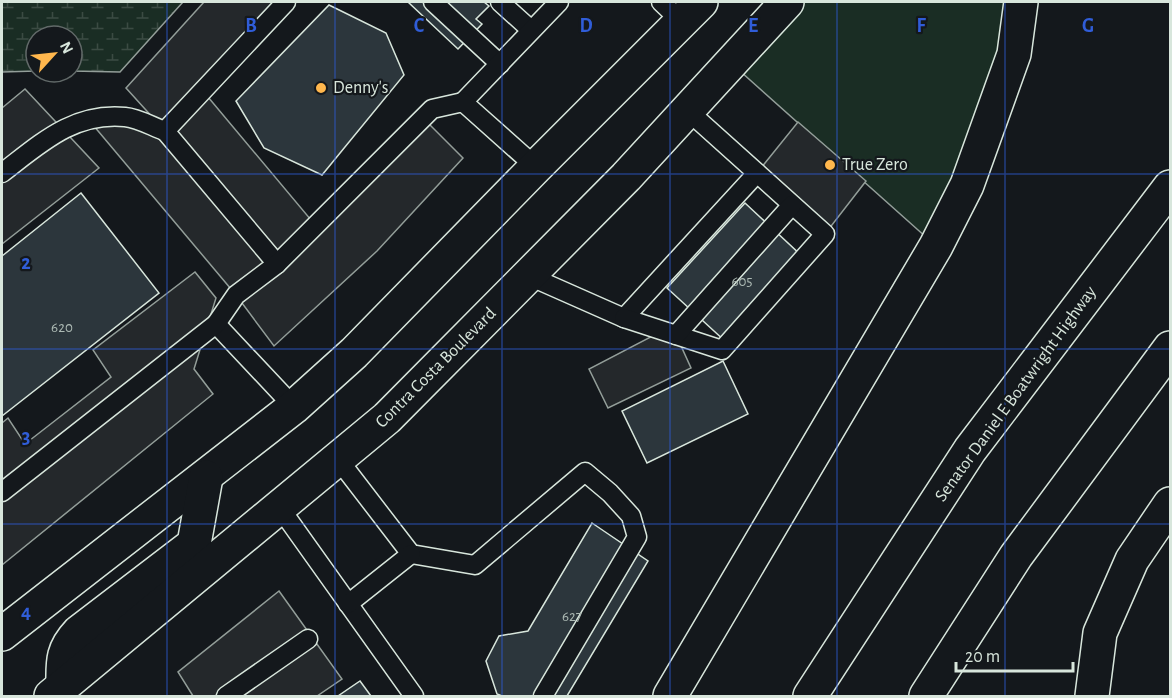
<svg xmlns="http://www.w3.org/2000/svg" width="1172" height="698" viewBox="0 0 1172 698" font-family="'Alegreya Sans',sans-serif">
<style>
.grass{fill:#1a2d24;stroke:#939e99;stroke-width:1.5}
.wetland{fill:url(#wetland-marsh);stroke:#939e99;stroke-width:1.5}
.parking{fill:#24282b;stroke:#939e99;stroke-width:1.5}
.building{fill:#2c363c;stroke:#d8e6dc;stroke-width:1.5}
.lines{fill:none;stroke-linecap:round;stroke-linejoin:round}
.service-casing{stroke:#d8e6dc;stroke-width:21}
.secondary-casing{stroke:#d8e6dc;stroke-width:36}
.motorway-casing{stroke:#d8e6dc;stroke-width:36}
.service{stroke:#14181c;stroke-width:18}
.secondary{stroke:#14181c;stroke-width:33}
.motorway{stroke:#14181c;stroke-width:33}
.grid{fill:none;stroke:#305dd8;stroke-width:1.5;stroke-opacity:0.55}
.poi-dot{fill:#ffb74d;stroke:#14181c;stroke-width:2}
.labels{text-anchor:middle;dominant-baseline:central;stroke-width:4.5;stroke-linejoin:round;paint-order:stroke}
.number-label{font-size:15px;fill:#adbab4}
.poi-label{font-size:18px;fill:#d8e6dc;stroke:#14181c;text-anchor:start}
.street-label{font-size:18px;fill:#d8e6dc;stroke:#14181c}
.grid-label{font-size:20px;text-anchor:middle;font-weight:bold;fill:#305dd8;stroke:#14181c;stroke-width:4.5;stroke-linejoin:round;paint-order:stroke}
</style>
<defs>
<pattern id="wetland-marsh" width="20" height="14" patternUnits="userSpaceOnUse" patternTransform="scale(1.5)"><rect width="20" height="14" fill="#1a2d24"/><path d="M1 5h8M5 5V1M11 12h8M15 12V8" fill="none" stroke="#3b4b43"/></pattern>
</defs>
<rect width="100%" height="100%" fill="#14181c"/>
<path class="grass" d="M 787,2 L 1021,2 L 936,246 L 731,63 Z"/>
<path class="wetland" d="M 2,2 L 183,2 L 120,72 L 72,71 L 72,36 L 36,36 L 36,71 L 2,72 Z"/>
<g class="parking">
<path d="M 204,2 L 286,2 L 203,91 L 316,226 L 423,118 L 463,158 L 377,251 L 274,346 L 236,295 L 88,119 L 164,130 L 126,88 Z"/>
<path d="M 25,89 L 99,168 L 2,244 L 2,108 Z"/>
<path d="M 798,122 L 866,181 L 825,234 L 757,173 Z"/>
<path d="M 195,272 L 216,298 L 194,369 L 213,394 L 2,565 L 2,423 L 8,418 L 25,444 L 111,377 L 93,350 Z"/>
<path d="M 662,331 L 676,335 L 691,368 L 608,408 L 589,369 Z"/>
<path d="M 279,591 L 342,679 L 317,696 L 193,696 L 178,672 Z"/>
</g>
<g class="building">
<path d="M 408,2 L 484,2 L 489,6 L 476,19 L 482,24 L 458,49 Z"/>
<path d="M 329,5 L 386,33 L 404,75 L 322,175 L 264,148 L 236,101 Z"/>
<path d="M 81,193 L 159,293 L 2,416 L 2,256 Z"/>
<path d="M 745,203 L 803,257 L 726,342 L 667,288 Z"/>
<path d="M 723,361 L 748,414 L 647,463 L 622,411 Z"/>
<path d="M 592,523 L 648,561 L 567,696 L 502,696 L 497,694 L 486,661 L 499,636 L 528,631 Z"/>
<path d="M 360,681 L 371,696 L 338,696 Z"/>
</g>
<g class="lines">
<defs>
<g id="service">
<path d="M 433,2 L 500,64"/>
<path d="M 500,2 L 531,30"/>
<path d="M 661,2 L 682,22"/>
<path d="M 463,102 L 559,2"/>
<path d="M 165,131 L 277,264"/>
<path d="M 2,173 C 40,144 73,112 125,117 C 138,118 153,127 165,131 L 286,2"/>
<path d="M 529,276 L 624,318 L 757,173"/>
<path d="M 624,318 L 722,350 L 825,234 L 687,110"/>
<path d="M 216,324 L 294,407"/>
<path d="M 676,335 L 792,205"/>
<path d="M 338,459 L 411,554 L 475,565 L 585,472 L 610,493 L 631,516 L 637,537 L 543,696"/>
<path d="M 2,492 L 216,324 L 236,295 L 277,264 L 432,109 L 463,102 L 536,167"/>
<path d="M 280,508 L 414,696"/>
<path d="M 348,604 L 411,554"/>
<path d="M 226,696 L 308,639"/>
</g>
<g id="secondary">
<path d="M 2,634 L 294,407 L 354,353 L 536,167 L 701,2"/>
<path d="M 63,686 C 63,663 61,651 79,632 L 194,544 L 206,477"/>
<path d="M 51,696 L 387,418 L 626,177 L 787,2"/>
</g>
<g id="motorway">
<path d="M 670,696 L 936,246 L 967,185 L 1014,54 L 1021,2"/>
<path d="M 810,696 L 970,450 L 1170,187"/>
<path d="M 926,696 L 1016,556 L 1170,348"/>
<path d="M 1092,696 L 1100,633 L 1132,560 L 1170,504"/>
</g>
</defs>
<use href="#service" class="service-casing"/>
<use href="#secondary" class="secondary-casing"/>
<use href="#motorway" class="motorway-casing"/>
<use href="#service" class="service"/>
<use href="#secondary" class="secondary"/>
<use href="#motorway" class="motorway"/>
</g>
<path class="grid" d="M 167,2 L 167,696M 335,2 L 335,696M 502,2 L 502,696M 670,2 L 670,696M 837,2 L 837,696M 1005,2 L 1005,696M 2,174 L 1170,174M 2,349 L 1170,349M 2,524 L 1170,524"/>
<g class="poi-dot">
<circle cx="321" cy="88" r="6"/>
<circle cx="830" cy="165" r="6"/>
</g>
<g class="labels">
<g class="number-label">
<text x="742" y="281">605</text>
<text x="62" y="327">620</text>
<text x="572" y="616">627</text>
</g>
<g class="poi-label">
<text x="333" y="88">Denny's</text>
<text x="842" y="165">True Zero</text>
</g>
<g class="street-label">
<text transform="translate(436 368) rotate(-45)">Contra Costa Boulevard</text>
<text transform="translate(1016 394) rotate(-54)">Senator Daniel E Boatwright Highway</text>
</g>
</g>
<g class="grid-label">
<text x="251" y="32">B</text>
<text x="419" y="32">C</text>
<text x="586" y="32">D</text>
<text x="753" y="32">E</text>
<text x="921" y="32">F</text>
<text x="1088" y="32">G</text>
<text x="26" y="269">2</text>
<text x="26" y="443">3</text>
<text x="26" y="618">4</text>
</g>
<rect width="1172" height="698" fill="none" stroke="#d8e6dc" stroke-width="6"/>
<g transform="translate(54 54) rotate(63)"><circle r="28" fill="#14181c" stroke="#626a69" stroke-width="1.5"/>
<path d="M0-4.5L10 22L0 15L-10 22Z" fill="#ffb74d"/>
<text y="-9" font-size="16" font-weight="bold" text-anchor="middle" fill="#d8e6dc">N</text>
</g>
<path d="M956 662v9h117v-9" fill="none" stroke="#d8e6dc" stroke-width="3"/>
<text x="965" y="662" font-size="18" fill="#d8e6dc" stroke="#14181c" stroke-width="4.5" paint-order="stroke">20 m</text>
</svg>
